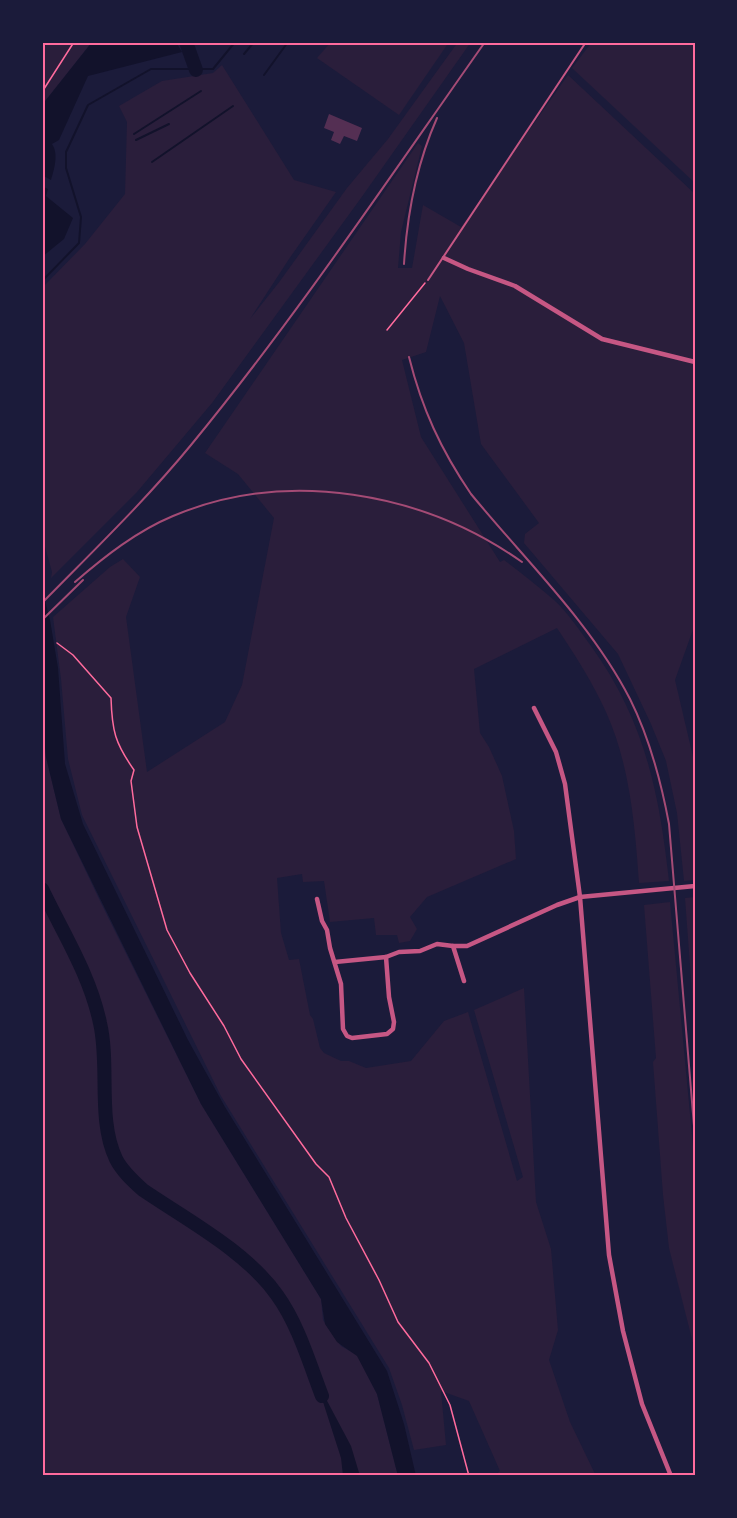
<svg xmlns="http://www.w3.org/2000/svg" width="737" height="1518" viewBox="0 0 737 1518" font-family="Inter,sans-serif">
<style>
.green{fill:#2a1e3b}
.water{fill:#12122b}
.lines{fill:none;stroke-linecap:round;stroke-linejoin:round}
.stream{stroke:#12122b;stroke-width:2}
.river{stroke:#12122b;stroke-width:14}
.building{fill:#542f53}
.path{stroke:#ff6b9d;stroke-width:1.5}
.service{stroke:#c65784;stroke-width:2}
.minor{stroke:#c65784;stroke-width:4.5}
.rail{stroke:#a44b75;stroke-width:2}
.neatline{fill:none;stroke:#ff6b9d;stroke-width:2}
</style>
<rect width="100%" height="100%" fill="#1b1b3a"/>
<g class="green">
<path d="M 47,42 L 92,42 L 42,105 L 42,52 Z"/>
<path d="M 331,42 L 449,42 L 399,115 L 317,58 Z"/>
<path d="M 458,42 L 471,42 L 361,198 L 212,403 L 137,492 L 51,578 L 52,572 L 42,536 L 42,288 L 85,244 L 125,194 L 127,122 L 119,106 L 162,81 L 213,73 L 222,65 L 294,180 L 336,192 L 289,259 L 250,319 L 280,281 L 347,188 L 388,139 Z"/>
<path d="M 592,42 L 695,42 L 695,183 L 572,68 Z"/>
<path d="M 568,75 L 695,194 L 695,624 L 675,680 L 695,765 L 695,880 L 684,881 L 677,813 L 666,761 L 651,724 L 618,654 L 524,543 L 525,534 L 539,523 L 481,444 L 464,343 L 440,296 L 426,352 L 402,360 L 421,437 L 500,562 L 504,560 C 521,573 538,586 554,600 C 568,613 580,631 591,646 C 645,721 659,792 669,881 L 639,883 C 635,826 630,765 606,712 C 593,683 575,655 557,628 L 474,669 L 480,733 L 489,747 L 502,776 L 514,831 L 516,859 L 427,897 L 410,917 L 417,929 L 410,941 L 399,943 L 397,935 L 376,935 L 374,918 L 330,922 L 324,881 L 303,882 L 302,874 L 277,878 L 281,933 L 289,960 L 299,959 L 310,1015 L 313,1019 L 320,1048 L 324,1053 L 341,1061 L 349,1061 L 366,1068 L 411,1061 L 444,1021 L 468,1012 L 517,1181 L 523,1177 L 474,1010 L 524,988 L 536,1202 L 551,1249 L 558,1330 L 549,1360 L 570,1422 L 596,1476 L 494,1476 L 500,1471 L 469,1401 L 441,1391 L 446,1445 L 414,1450 L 402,1405 L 389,1368 L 221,1096 L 82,815 L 68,759 L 61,679 L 53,617 L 110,567 L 123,559 L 140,577 L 126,617 L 147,772 L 225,722 L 242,685 L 274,518 L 238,474 L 205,453 L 418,143 L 422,146 L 401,232 L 398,268 L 412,268 L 423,205 L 461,227 Z"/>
<path d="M 42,716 L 46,757 L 61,819 L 101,903 L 201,1104 L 321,1299 L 323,1320 L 341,1346 L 357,1355 L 377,1394 L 398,1476 L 42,1476 Z"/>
<path d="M 695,897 L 695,1033 L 685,898 Z"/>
<path d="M 670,902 L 695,1167 L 695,1351 L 669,1248 L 663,1195 L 653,1062 L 656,1058 L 644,905 Z"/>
</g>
<g class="water">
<path d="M 92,42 L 176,42 L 182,52 L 88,76 L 59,140 L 52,144 C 59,154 54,170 51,180 L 42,175 L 42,105 Z"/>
<path d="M 42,186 L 48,189 L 46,196 L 73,218 L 64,239 L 42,257 Z"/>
<path d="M 42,589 L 50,620 L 58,668 L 65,764 L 83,824 L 188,1040 L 225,1107 L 387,1371 L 404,1424 L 416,1476 L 398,1476 L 377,1394 L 357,1356 L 337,1342 L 325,1324 L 321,1299 L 201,1104 L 61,819 L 46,757 L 42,716 Z"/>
<path d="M 316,1380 L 351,1446 L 360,1476 L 343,1476 L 341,1458 Z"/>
</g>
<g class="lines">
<g class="stream">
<path d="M 298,42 L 299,42"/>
<path d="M 244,54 L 254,42"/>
<path d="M 264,75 L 288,42"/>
<path d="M 134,134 L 201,91"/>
<path d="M 136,140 L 169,124"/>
<path d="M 152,162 L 233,106"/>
<path d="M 42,281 L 79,243 L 81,217 L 66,168 L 66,152 L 88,105 L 151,69 L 213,69 L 235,42"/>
</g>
<g class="river">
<path d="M 186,42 L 196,70"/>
<path d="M 42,889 C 63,933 90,975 100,1023 C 110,1066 97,1119 116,1159 C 122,1171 133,1181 143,1190 C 187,1220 246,1251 277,1295 C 298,1324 309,1362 322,1396"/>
</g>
</g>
<path class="building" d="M 329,114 L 362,128 L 357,141 L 344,136 L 340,144 L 331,140 L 334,132 L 324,128 Z"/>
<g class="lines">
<g class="path">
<path d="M 42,92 L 74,42"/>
<path d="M 387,330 L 425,283"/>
<path d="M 57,643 L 73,655 L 111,698 C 112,731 115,743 134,770 L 131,781 L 137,827 L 167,930 L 190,973 L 224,1026 L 241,1059 L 316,1164 L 329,1177 L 346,1218 L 379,1280 L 398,1322 L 429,1363 L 450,1405 L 469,1476"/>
</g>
<path class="service" d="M 428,280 L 586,42"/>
<g class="minor">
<path d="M 444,258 L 468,269 L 515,286 L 602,339 L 695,362"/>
<path d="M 534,708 L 556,752 L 565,784 L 580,897 L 609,1255 L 623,1331 L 642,1404 L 671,1476"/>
<path d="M 317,899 L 322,921 L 327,930 L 330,948 L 341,984 L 343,1029 L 347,1036 L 352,1038 L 387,1034 L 393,1029 L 394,1022 L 389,997 L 386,957"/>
<path d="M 335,962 L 386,957 L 399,952 L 420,951 L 437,944 L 453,946"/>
<path d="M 464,981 L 453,946 L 467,946 L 557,905 L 580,897 L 695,886"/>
</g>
<g class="rail">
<path d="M 404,264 C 407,215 417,163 437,118"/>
<path d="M 409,357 C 422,409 441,450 471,494 C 525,560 591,623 630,699 C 650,739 661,781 669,824 L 695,1138"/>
<path d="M 75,582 C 105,556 137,531 173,516 C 287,468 423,492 522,562"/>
<path d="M 42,603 C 93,551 145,501 191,445 C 297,316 389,178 485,42"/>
<path d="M 42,620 L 83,580"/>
</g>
</g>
<rect width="737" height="1518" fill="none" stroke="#1b1b3a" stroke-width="87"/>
<rect x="44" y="44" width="650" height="1430" class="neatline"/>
</svg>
